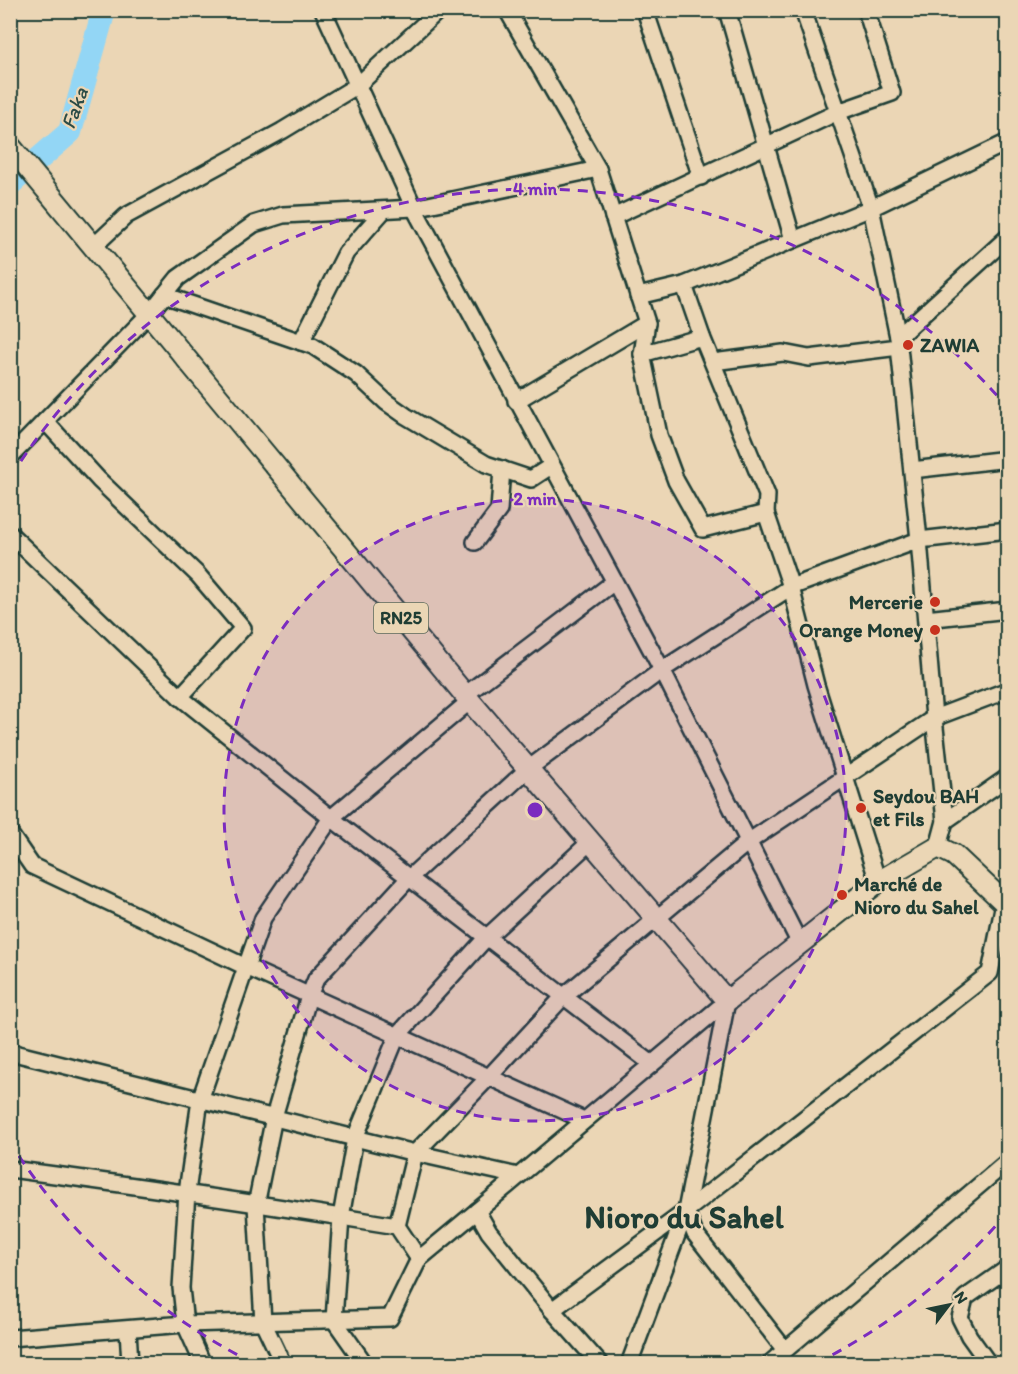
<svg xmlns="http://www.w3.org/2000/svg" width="1018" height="1374" viewBox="0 0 1018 1374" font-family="Itim,sans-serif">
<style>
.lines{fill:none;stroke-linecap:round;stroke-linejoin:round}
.river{stroke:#93d6f5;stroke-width:24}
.minor-casing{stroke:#1f3d34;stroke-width:20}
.major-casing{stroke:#1f3d34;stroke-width:24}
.minor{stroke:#ebd6b5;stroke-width:15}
.major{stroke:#ebd6b5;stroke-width:20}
.ring{fill:none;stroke:#7b2cbf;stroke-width:3;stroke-dasharray:10 8}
.poi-dot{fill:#c8321e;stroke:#ebd6b5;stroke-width:2}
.labels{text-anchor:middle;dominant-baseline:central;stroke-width:4.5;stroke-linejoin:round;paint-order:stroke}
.shield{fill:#ebd6b5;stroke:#5c6b5b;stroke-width:1.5}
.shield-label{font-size:18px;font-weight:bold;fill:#1f3d34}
.poi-label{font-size:20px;font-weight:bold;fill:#1f3d34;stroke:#ebd6b5;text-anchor:start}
.water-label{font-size:21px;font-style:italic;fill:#2b4c47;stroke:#ebd6b5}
.town-label{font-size:32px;font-weight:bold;fill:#1f3d34;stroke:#ebd6b5}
.centre{fill:#7b2cbf;stroke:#ebd6b5;stroke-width:3}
.ring-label{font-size:18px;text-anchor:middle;font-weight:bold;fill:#7b2cbf;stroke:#ebd6b5;stroke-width:4.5;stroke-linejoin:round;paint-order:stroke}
</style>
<rect width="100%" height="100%" fill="#ebd6b5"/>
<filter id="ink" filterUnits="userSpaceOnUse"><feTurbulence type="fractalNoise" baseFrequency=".0167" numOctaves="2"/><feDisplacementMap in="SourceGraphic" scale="12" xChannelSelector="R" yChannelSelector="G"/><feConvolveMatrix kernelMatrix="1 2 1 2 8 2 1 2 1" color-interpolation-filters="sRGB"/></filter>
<g filter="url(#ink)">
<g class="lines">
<path class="river" d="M 10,184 L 70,132 L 104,10"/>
<defs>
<g id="minor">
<path d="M 323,10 L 414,208 L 662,670 L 800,944"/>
<path d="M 507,10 L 598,169 L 647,323 L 642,354 L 659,435 L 676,481 L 703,529 L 766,513"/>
<path d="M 645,10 L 701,177"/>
<path d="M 727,10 L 793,240"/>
<path d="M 803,10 L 871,208 L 898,337 L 919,540 L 934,718 L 945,821 L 938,847"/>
<path d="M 613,217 L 838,112 L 892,93 L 866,10"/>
<path d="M 93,247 L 126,216 L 282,131 L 358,85 L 439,10"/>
<path d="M 684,285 L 702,337 L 767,495 L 766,513 L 791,587 L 816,685 L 878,882"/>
<path d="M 164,295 L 313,346 L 356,374 L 386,402 L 406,416 L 486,464 L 531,479 L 551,466"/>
<path d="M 638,296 L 684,285 L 871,208 L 1008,142"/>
<path d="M 898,337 L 1008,237"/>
<path d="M 301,342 L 346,253 L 384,210"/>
<path d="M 642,354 L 702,337"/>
<path d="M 713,362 L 783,353 L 809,358 L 899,347"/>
<path d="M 516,401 L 647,323"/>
<path d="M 45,421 L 99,480 L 198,575 L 243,628 L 180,697"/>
<path d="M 10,457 L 149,314 L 178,278 L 254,224 L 283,215 L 414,208 L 598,169"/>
<path d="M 912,470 L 1008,459"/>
<path d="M 10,534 L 180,697 L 331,818 L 652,1064"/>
<path d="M 475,542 L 499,510 L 502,469"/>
<path d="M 926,619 L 1008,610"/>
<path d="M 465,695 L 614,582"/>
<path d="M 945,821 L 1008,777"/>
<path d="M 10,834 L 32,866 L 244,966 L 584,1120"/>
<path d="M 10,1052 L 415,1153 L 518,1176"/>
<path d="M 10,1169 C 140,1186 268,1205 397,1226 L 419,1259"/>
<path d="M 686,1211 L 695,1234 L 785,1350"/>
<path d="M 397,1226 L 415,1153 L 488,1078 L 564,996 L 748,842 L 934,718 L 1008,690"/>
<path d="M 552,1310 L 686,1211 L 990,973 L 1004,903"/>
<path d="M 128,1329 L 130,1364"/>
<path d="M 10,1338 L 185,1324 L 390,1318 L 419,1259 L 477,1211"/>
<path d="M 203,1364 L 185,1324 L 181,1288 L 187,1192 L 200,1100 L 263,918 L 331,818 L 470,701"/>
<path d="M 283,1364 L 263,1322 L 256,1205 L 274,1117 L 309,996 L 316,979 L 409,878 L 528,769 L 662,670 L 791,587 L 919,540 L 1008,530"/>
<path d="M 365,1364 L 334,1320 L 341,1217 L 355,1138 L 397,1036 L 487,937 L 590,842"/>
<path d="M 600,1364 L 552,1310 L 489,1232 L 477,1211 L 727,1001"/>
<path d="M 629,1364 L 686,1211 L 727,1001"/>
<path d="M 769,1364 L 1008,1161"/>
<path d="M 989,1364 L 969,1336 L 960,1318 L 965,1298 L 1008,1268"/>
</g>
<path id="major" d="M 10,146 L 470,701 L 727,1001 L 878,882 L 938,847 L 954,855 L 1008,906"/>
</defs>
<use href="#minor" class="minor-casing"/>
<use href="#major" class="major-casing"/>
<use href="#minor" class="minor"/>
<use href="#major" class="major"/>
</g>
</g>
<circle cx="535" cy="810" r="311" fill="#7b2cbf" fill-opacity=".12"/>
<g class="ring">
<circle cx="535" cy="810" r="311"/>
<path d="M1007 1213A621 621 0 0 1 817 1363M253 1363A621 621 0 0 1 11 1144M11 476A621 621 0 0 1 1007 407"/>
</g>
<g class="poi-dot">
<circle cx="908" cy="345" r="6"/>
<circle cx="935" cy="602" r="6"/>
<circle cx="935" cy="630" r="6"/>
<circle cx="861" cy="808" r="6"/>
<circle cx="842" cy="895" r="6"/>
</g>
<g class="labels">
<rect class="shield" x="374" y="603" width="54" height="30" rx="4.5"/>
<g class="shield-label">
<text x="401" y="618">RN25</text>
</g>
<g class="poi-label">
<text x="920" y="345">ZAWIA</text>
<text x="923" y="602" text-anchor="end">Mercerie</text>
<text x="923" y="630" text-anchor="end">Orange Money</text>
<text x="873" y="796">Seydou BAH<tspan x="873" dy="23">et Fils</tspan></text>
<text x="854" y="884">Marché de<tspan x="854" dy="23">Nioro du Sahel</tspan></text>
</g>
<g class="water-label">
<text transform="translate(74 108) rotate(-70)">Faka</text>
</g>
<g class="town-label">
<text x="684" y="1217">Nioro du Sahel</text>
</g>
</g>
<circle cx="535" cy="810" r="9" class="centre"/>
<g class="ring-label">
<text x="535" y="195">4 min</text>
<text x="535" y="505">2 min</text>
</g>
<rect width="1018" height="1374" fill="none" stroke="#ebd6b5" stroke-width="36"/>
<rect x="18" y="18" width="982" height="1338" fill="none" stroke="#1f3d34" stroke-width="2" filter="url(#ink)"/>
<g transform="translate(949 1305) rotate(58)" stroke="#ebd6b5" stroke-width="4.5" paint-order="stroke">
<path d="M0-4.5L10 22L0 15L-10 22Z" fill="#1f3d34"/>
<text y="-9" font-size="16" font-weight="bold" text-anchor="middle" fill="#1f3d34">N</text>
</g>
</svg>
